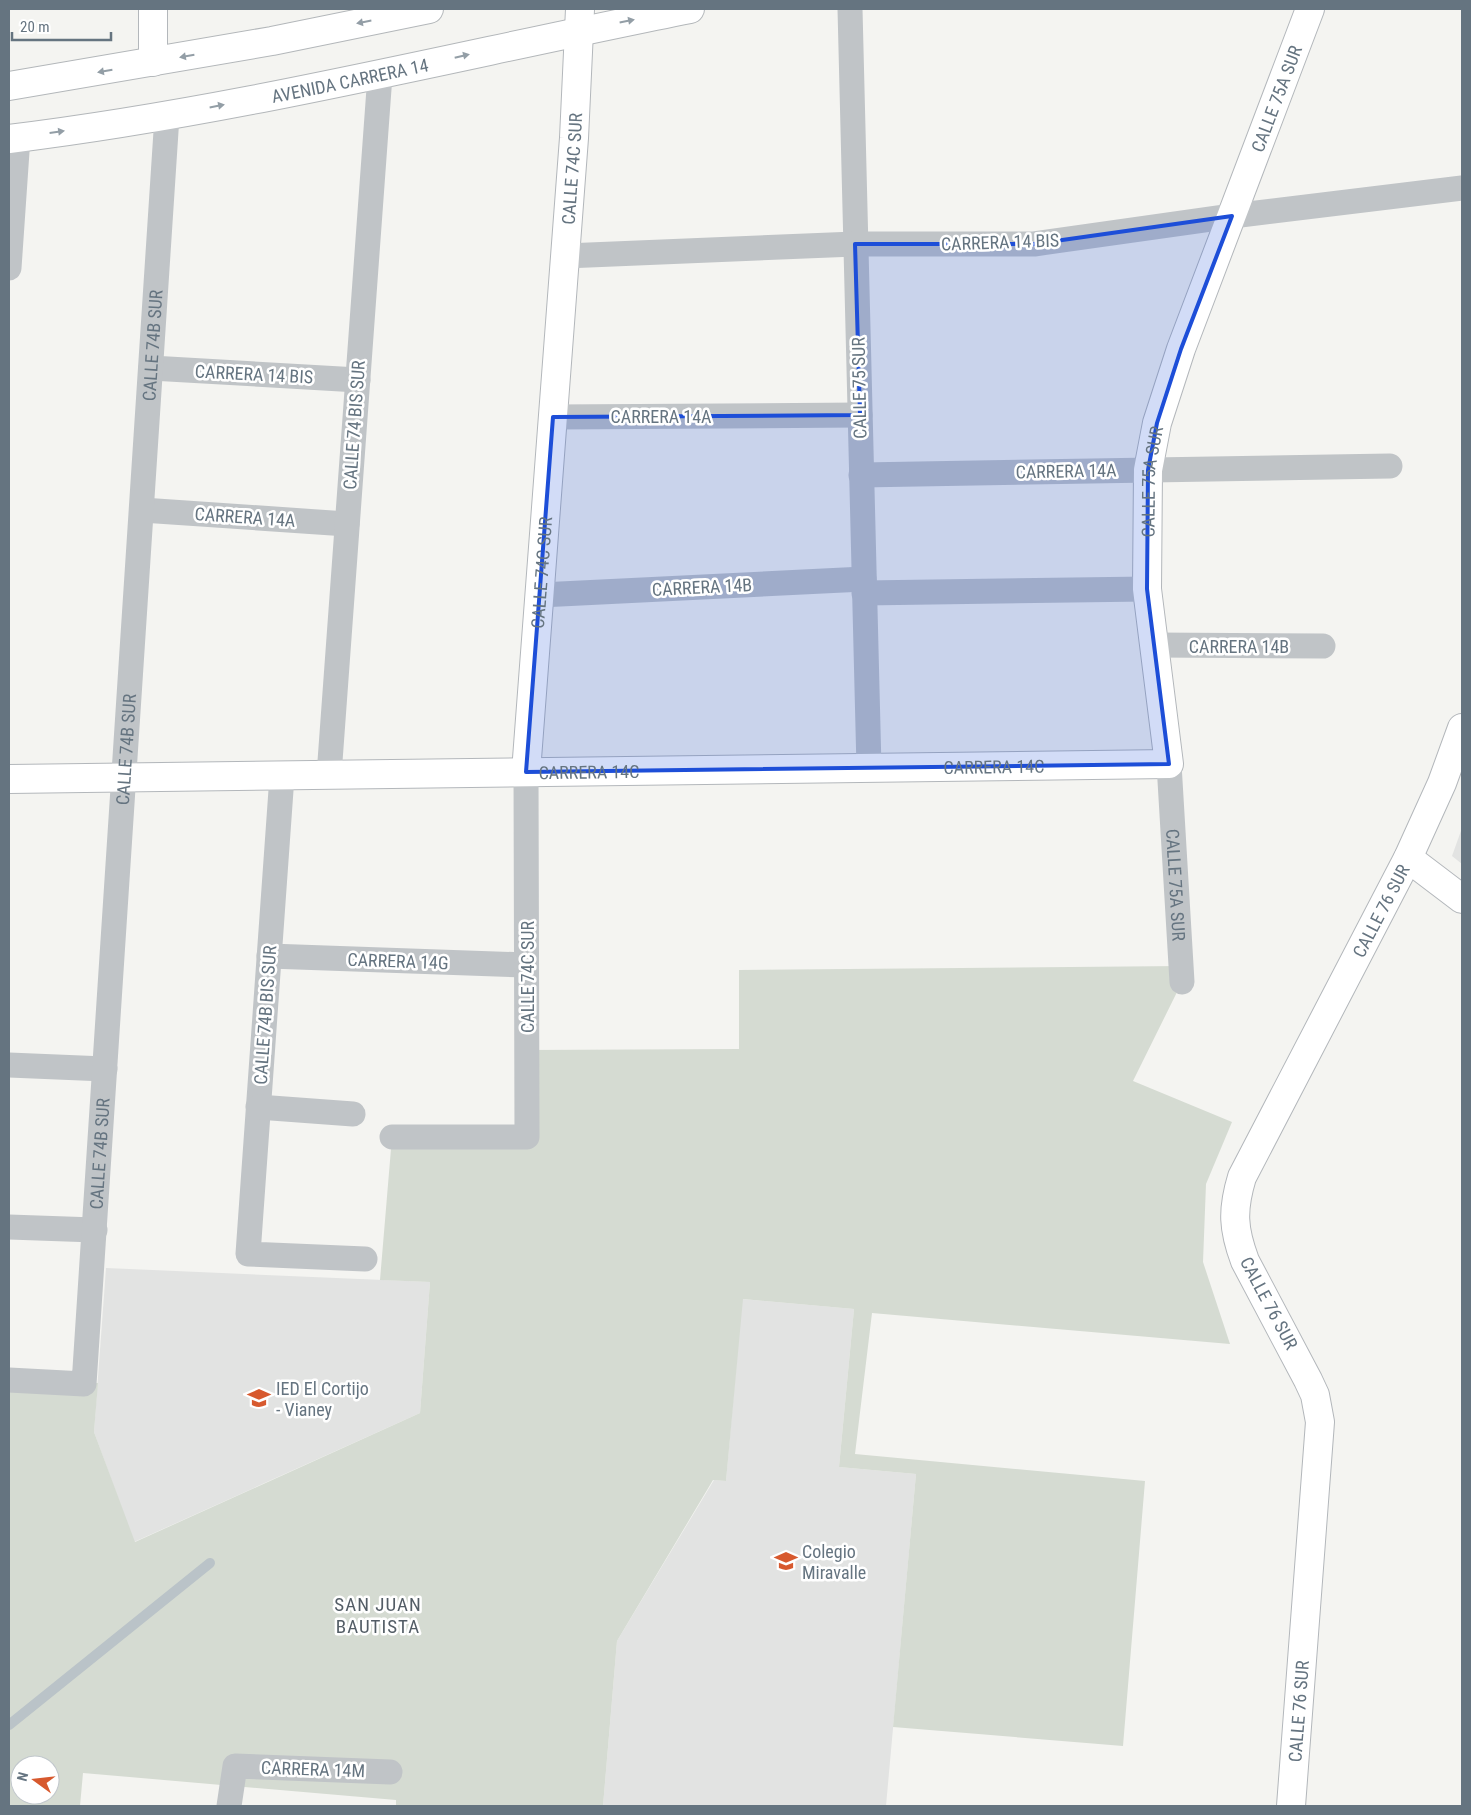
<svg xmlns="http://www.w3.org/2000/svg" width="1471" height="1815" viewBox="0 0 1471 1815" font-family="'Roboto Condensed',sans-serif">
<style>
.built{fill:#e2e3e2}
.green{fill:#d5dbd2;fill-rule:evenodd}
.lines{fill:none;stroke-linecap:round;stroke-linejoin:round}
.stream{stroke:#bac3c8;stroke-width:10}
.secondary-casing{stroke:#b3b7bb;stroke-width:30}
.primary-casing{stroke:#b3b7ba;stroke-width:30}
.street{stroke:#c0c4c7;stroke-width:25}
.secondary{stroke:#fff;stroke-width:28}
.primary{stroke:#fff;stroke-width:28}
.oneway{fill:#939ea6}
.marked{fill:#1d4ed8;fill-opacity:0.2;stroke:#1d4ed8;stroke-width:4;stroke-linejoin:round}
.labels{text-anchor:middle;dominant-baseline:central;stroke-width:5;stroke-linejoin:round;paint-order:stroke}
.street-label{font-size:18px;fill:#657480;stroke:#fff}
.poi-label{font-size:18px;fill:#657480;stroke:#fff;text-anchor:start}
.neighbourhood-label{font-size:19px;letter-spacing:1px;fill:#535d66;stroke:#fff}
</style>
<rect width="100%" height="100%" fill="#f4f4f1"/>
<g class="built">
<path d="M 1462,828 L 1462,864 L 1452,856 Z"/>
<path d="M 106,1268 L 430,1282 L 420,1413 L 134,1542 L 94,1432 Z"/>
<path d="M 742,1299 L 854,1309 L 839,1467 L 916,1474 L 886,1806 L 603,1806 L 617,1641 L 714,1480 L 726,1481 Z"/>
</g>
<path class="green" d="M 1181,966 L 1182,982 L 1133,1081 L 1232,1122 L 1206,1184 L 1203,1262 L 1230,1344 L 872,1313 L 855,1454 L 1145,1481 L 1123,1746 L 893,1727 L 916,1474 L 839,1467 L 854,1309 L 743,1299 L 726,1481 L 713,1480 L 617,1641 L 603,1806 L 396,1806 L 396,1800 L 83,1773 L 80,1806 L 9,1806 L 9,1380 L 98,1383 L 94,1432 L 135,1542 L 420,1413 L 430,1282 L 380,1280 L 392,1137 L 527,1137 L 527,1050 L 739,1049 L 739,970 ZM 20,1765 L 50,1765 L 50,1795 L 20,1795 Z"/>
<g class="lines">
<path class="stream" d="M 9,1725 L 210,1563"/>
<defs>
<g id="secondary">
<path d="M 153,62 L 153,9"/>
<path id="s3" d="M 526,772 L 574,138 L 580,9"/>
<path id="s4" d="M 9,779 L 1169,764 L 1147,589 L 1148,470 L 1157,423 L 1181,349 L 1310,9"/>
<path d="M 1408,858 L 1462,899"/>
<path id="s5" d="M 1291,1806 L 1320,1422 L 1315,1395 L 1308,1380 L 1245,1261 C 1233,1229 1232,1210 1242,1177 L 1408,858 L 1442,783 L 1462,728"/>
</g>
<g id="primary">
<path d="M 9,86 L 272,41 L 429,9"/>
<path id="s6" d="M 9,139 C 238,111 463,54 690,9"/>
</g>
</defs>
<use href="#secondary" class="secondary-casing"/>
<use href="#primary" class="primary-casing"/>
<g class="street">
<path d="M 850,9 L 869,768"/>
<path d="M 565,256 L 855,244 L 1034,244 L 1232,216 L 1462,188"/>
<path d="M 9,268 L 18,137"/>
<path d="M 151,368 L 358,380"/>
<path d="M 553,417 L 860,415"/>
<path d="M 861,475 L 1390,466"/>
<path d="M 142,510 L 347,524"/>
<path d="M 864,593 L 1147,589"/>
<path d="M 540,595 L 864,579"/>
<path d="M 1154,645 L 1323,646"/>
<path id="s1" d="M 1169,764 L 1182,982"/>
<path d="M 329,775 L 380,75"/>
<path d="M 282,776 L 248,1254 L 365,1259"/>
<path d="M 269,956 L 526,965"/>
<path d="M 9,1065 L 105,1069"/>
<path d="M 258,1107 L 353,1114"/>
<path d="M 392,1137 L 527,1137 L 526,772"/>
<path d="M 9,1227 L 95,1230"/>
<path id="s2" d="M 9,1380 L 84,1384 L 167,116"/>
<path d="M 229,1806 L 235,1766 L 390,1772"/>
</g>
<use href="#secondary" class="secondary"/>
<use href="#primary" class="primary"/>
</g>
<defs><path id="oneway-solid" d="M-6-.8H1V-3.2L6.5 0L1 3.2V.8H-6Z" transform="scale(1.25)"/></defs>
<g class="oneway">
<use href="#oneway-solid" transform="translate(627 21) rotate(-11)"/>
<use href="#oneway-solid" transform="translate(364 22) rotate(169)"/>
<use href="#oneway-solid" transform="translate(187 56) rotate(170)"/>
<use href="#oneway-solid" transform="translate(462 56) rotate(-13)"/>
<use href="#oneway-solid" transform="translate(105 71) rotate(170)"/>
<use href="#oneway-solid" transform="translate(217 106) rotate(-11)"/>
<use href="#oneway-solid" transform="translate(57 132) rotate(-8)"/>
</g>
<path class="marked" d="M 1232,216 L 1181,349 L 1157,423 L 1148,470 L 1147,589 L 1169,764 L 526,772 L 553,417 L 860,415 L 855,244 L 1034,244 Z"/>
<defs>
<symbol id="school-bare" viewBox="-9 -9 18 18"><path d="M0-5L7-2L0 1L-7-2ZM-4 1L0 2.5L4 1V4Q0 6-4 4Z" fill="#d7592e" stroke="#fff" stroke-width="2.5" paint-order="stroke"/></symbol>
</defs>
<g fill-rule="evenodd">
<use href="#school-bare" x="243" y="1382" width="32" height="32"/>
<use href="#school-bare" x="770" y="1545" width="32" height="32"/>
</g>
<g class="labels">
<g class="street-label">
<text stroke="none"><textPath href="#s6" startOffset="346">AVENIDA CARRERA 14</textPath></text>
<text stroke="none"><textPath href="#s4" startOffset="1849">CALLE 75A SUR</textPath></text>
<text stroke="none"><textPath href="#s3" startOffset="605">CALLE 74C SUR</textPath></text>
<text transform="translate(1000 242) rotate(-2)">CARRERA 14 BIS</text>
<text stroke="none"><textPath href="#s2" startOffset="1116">CALLE 74B SUR</textPath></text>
<text transform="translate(254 374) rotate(3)">CARRERA 14 BIS</text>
<text transform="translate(859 388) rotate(-91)">CALLE 75 SUR</text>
<text x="661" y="416">CARRERA 14A</text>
<text transform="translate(354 425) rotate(-86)">CALLE 74 BIS SUR</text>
<text transform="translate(1066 471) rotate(-1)">CARRERA 14A</text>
<text stroke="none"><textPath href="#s4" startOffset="1444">CALLE 75A SUR</textPath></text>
<text transform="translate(245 517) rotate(4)">CARRERA 14A</text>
<text stroke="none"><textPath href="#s3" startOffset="200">CALLE 74C SUR</textPath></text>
<text transform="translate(702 587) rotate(-3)">CARRERA 14B</text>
<text x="1239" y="646">CARRERA 14B</text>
<text stroke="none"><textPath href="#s2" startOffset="711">CALLE 74B SUR</textPath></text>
<text stroke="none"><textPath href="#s4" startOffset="985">CARRERA 14C</textPath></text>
<text stroke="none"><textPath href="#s4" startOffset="580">CARRERA 14C</textPath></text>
<text stroke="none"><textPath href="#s1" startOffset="121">CALLE 75A SUR</textPath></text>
<text stroke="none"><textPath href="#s5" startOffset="950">CALLE 76 SUR</textPath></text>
<text transform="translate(398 961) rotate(2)">CARRERA 14G</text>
<text transform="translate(527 977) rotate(-90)">CALLE 74C SUR</text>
<text transform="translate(265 1015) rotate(-86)">CALLE 74B BIS SUR</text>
<text stroke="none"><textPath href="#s2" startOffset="306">CALLE 74B SUR</textPath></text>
<text transform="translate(1269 1303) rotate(62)">CALLE 76 SUR</text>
<text stroke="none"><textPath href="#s5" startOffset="95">CALLE 76 SUR</textPath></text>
<text transform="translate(313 1769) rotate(2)">CARRERA 14M</text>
</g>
<g class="poi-label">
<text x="276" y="1388">IED El Cortijo<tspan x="276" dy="21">- Vianey</tspan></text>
<text x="802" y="1551">Colegio<tspan x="802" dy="21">Miravalle</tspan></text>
</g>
<g class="neighbourhood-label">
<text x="378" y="1604">SAN JUAN<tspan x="378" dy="22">BAUTISTA</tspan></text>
</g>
</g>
<rect width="1471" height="1815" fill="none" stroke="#657480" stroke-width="20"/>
<g transform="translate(35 1780) rotate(285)"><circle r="24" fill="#ffffff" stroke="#c1c7cc"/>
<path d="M0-4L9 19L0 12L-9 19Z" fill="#d7592e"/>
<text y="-8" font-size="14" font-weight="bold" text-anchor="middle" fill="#657480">N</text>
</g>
<path d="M12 32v8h99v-8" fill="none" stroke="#657480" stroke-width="2.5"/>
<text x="20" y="32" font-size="15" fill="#657480" stroke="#ffffff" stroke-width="4" paint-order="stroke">20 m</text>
</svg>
